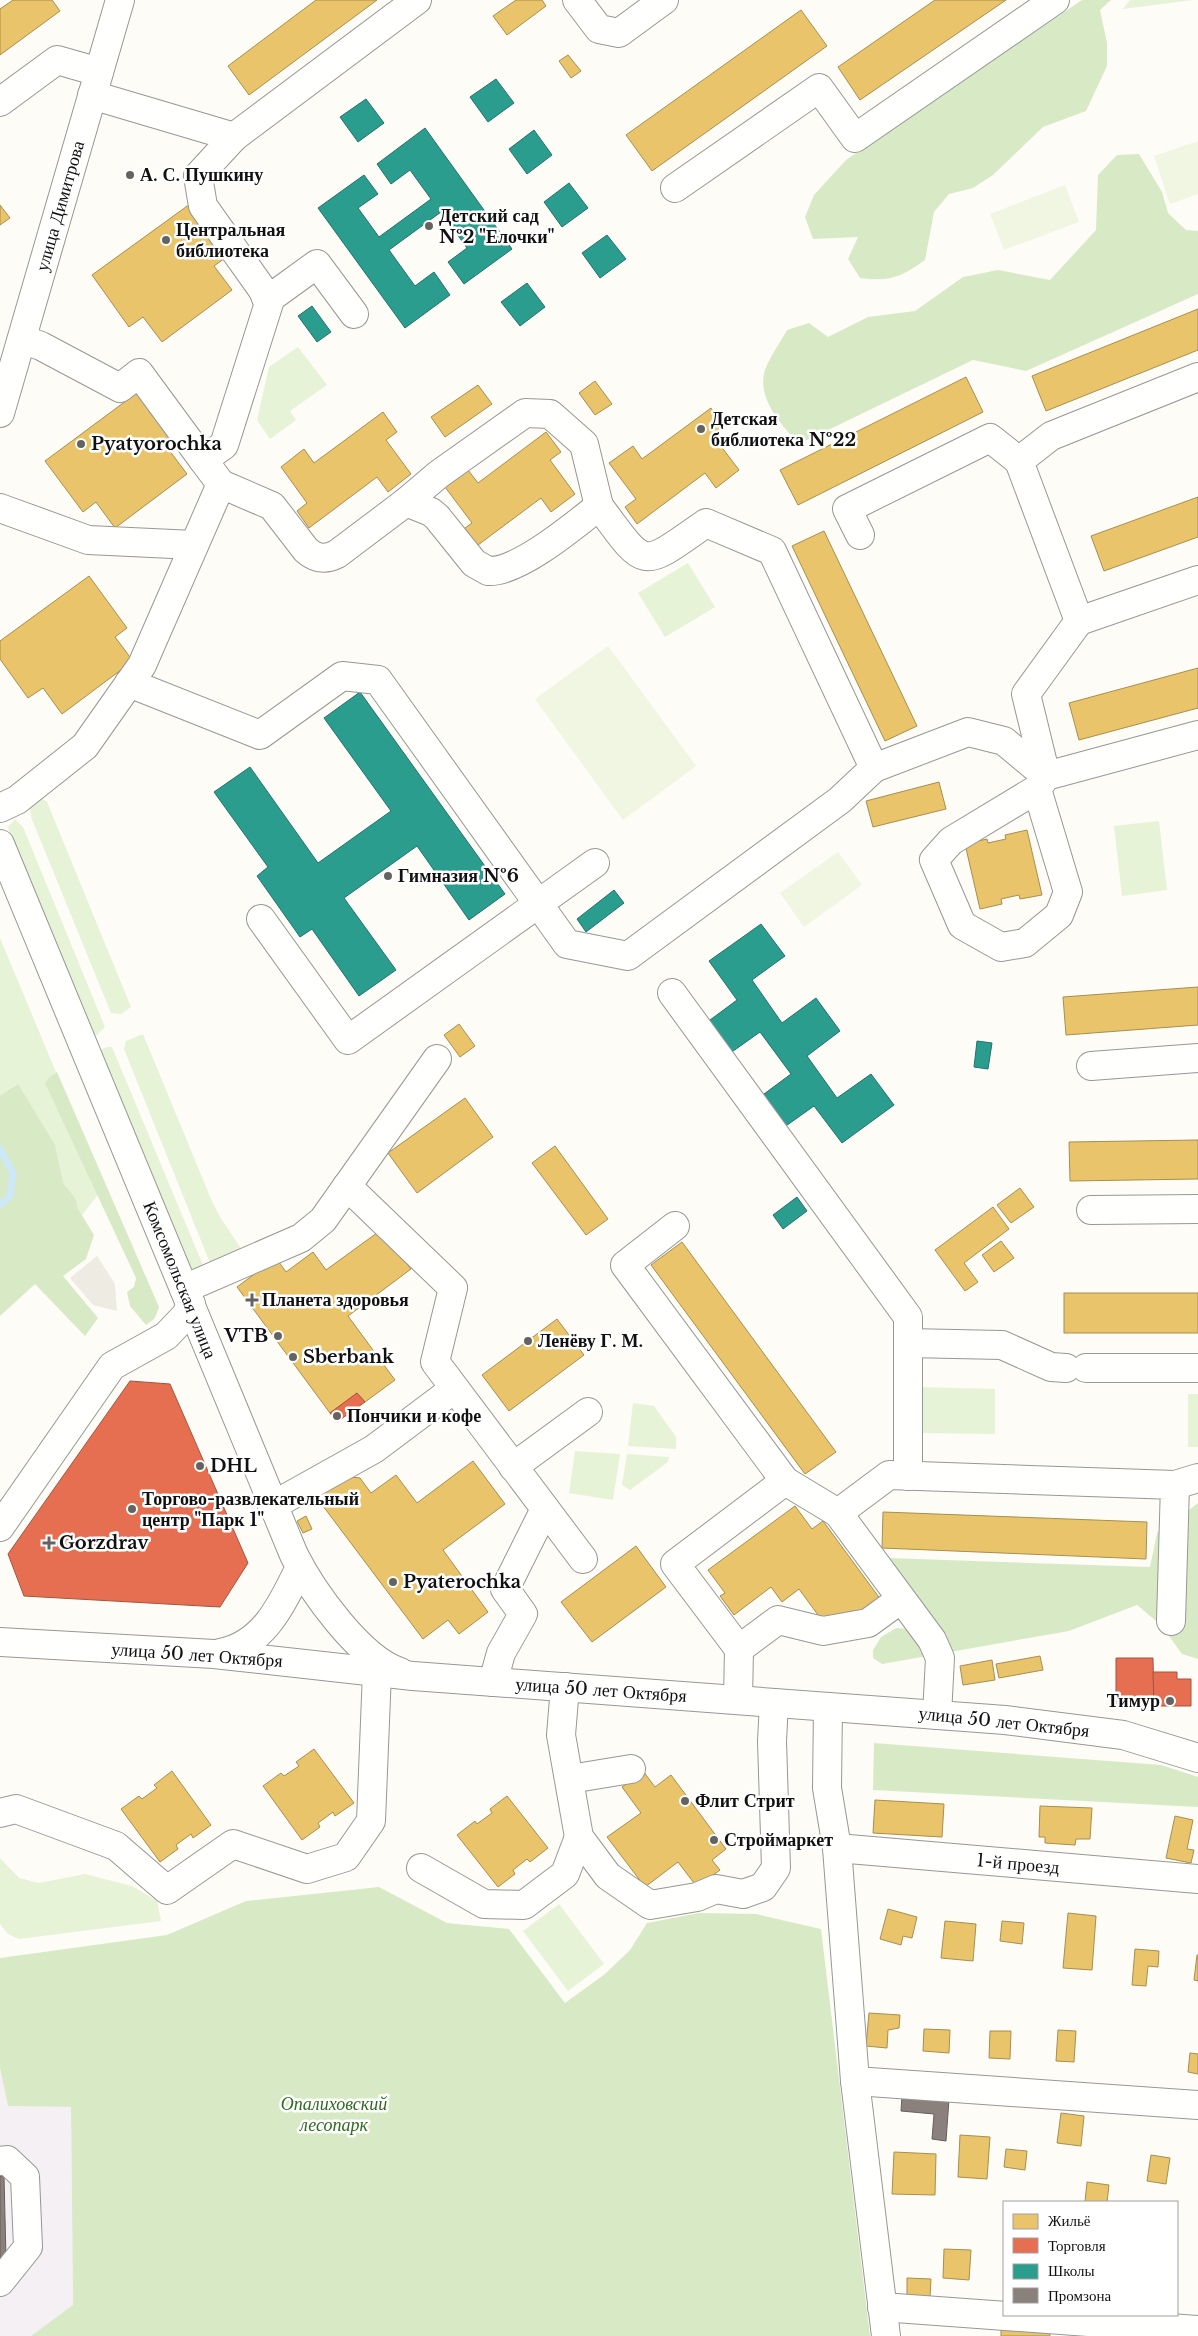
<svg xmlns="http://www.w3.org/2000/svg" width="1198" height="2336" viewBox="0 0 1198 2336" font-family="'Libre Baskerville',serif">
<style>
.industrial{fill:#f5f0f3}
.green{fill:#e7f3d7}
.forest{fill:#d8eac5}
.pitch{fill:#f0f6e1}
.plaza{fill:#edebe2}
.homes{fill:#e9c46a;stroke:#a88e4f}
.shops{fill:#e76f51;stroke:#a7533e}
.schools{fill:#2a9d8f;stroke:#227369}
.industry{fill:#8a817c;stroke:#665f5c}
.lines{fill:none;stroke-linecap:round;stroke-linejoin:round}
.stream{stroke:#cde8f7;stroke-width:7}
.minor-casing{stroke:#979795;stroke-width:30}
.minor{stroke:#fffffe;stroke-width:28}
.poi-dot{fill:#646362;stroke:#fff;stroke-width:2}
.labels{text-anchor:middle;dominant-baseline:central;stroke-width:5;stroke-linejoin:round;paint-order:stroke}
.poi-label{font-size:18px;font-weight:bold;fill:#111;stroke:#fff;text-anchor:start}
.street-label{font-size:18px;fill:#111;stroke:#fff}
.park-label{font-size:18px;font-style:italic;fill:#2f6b1f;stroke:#fff}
</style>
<rect width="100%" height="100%" fill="#fdfcf7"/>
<path class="industrial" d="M 0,2068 L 8,2106 L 71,2107 L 73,2305 L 31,2336 L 0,2336 Z"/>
<g class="green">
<path d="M 1130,0 L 1193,0 L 1123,9 Z"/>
<path d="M 298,347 L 327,385 L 290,411 L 296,420 L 270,439 L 257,420 L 269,367 Z"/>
<path d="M 688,563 L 715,607 L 665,637 L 638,593 Z"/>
<path d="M 38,796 L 47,802 L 131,1007 L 121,1014 L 111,1013 L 31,817 L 30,806 Z"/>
<path d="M 15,819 L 23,827 L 105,1027 L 97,1035 L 92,1035 L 10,836 L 8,827 Z"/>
<path d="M 1159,821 L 1167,890 L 1122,896 L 1114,826 Z"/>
<path d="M 0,938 L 104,1187 L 38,1271 L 0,1307 Z"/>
<path d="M 143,1034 L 211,1199 L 220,1217 L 244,1253 L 210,1263 L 124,1049 L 126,1041 Z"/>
<path d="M 107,1047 L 112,1047 L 205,1270 L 191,1276 L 100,1055 L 101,1050 Z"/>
<path d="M 919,1387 L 995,1389 L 995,1434 L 918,1433 Z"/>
<rect x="1188" y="1394" width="10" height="53"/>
<path d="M 633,1403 L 654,1406 L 676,1437 L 676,1449 L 628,1446 Z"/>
<path d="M 575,1451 L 620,1454 L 613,1500 L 569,1493 Z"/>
<path d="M 627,1454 L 669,1457 L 668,1462 L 630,1490 L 622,1485 Z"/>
<path d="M 0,1858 L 19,1878 L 39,1883 L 85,1874 L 132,1886 L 157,1901 L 161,1921 L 19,1939 L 8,1934 L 0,1924 Z"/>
<path d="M 559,1904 L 604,1964 L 568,1991 L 523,1931 Z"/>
</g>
<g class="forest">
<path d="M 1082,0 L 1111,0 L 1100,10 L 1107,43 L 1107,66 L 1086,111 L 1043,127 L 993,175 L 973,188 L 949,194 L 934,212 L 925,260 C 901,277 890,282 860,278 L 848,259 L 858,237 L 813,239 L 805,217 L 814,195 L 846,160 Z"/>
<path d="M 1139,154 L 1162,192 L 1168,213 L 1186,230 L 1198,231 L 1198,294 L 1026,371 L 973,360 L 799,444 C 782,425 756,399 765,370 C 770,356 780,343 787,330 L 809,323 L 828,337 L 868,317 L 915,311 L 963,277 L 998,270 L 1050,280 L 1096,230 L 1098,175 L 1117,155 Z"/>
<path d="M 57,1072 L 159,1307 L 155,1318 L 146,1325 L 130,1306 L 127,1292 L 134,1287 L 136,1278 L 45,1083 L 50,1077 Z"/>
<path d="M 18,1084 L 55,1145 L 63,1183 L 75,1198 L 78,1209 L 94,1235 L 86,1259 L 63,1276 L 98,1318 L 85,1336 L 35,1284 L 0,1316 L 0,1096 Z"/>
<path d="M 1198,1503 L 1198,1659 L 1182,1654 L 1161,1625 L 1137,1605 L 1069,1631 L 882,1664 L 873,1658 L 873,1650 L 881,1637 L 896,1628 L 907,1629 L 922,1620 L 889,1558 L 1150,1567 L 1157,1533 L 1165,1521 L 1186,1519 L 1189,1510 Z"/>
<path d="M 874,1743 L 1161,1765 L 1198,1777 L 1198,1807 L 873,1790 Z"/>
<path d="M 379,1887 L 447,1923 L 509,1929 L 565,2003 L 605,1974 L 630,1950 L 647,1923 L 699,1913 L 756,1914 L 821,1929 L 870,2336 L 31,2336 L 73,2305 L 71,2107 L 8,2106 L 0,2068 L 0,1958 L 167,1935 L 246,1901 Z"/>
</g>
<g class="pitch">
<path d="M 1198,141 L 1198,194 L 1170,204 L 1154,156 Z"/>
<path d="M 1065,185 L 1079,222 L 1004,250 L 990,214 Z"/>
<path d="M 608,646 L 696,766 L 623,820 L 535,699 Z"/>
<path d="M 838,852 L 862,885 L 804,927 L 780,893 Z"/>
</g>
<path class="plaza" d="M 97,1256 L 115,1284 L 117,1311 L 93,1305 L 70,1278 Z"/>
<g class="homes">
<path d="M 13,0 L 52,0 L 60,11 L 0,55 L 0,9 Z"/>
<path d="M 316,0 L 377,0 L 249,95 L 228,66 Z"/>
<path d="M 516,0 L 542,0 L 546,6 L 507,35 L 493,16 Z"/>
<path d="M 935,0 L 1006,0 L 860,100 L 838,67 Z"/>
<path d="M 801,10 L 827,46 L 652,171 L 626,135 Z"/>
<path d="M 568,55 L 581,71 L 571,78 L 559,61 Z"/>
<path d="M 190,204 L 228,256 L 214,266 L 232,290 L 162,342 L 143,317 L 129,327 L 92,275 Z"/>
<path d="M 0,205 L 10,218 L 0,225 Z"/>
<path d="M 1198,309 L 1198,350 L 1046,411 L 1032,376 Z"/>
<path d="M 966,377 L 983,412 L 798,505 L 780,470 Z"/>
<path d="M 595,381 L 612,404 L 595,415 L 579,393 Z"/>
<path d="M 478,385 L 492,404 L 445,437 L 431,417 Z"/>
<path d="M 142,389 L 180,441 L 169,450 L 187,474 L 115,528 L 96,502 L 83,512 L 45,461 Z"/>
<path d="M 711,408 L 725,428 L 714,437 L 739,470 L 716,488 L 705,473 L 637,524 L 625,507 L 636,499 L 609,463 L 633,446 L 642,459 Z"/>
<path d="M 383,412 L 397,432 L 386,440 L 411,474 L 388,492 L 377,477 L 309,528 L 297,511 L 307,503 L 281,467 L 304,449 L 314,463 Z"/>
<path d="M 546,432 L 561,452 L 550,460 L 575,494 L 551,512 L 541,498 L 474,548 L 461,531 L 472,523 L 445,487 L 468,470 L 478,483 Z"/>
<path d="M 1198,497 L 1198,537 L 1104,571 L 1091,536 Z"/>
<path d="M 824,531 L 917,726 L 885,741 L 792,546 Z"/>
<path d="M 89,576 L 127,628 L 115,637 L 133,661 L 62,714 L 43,688 L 28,698 L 0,659 L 0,641 Z"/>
<path d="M 1198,668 L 1198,708 L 1079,740 L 1069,703 Z"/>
<path d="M 939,782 L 946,809 L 873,827 L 866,801 Z"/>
<path d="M 1027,830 L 1042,895 L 1020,899 L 1019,895 L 1001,899 L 1002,904 L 980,909 L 965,844 L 987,839 L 988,843 L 1006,839 L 1005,835 Z"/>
<path d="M 1198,987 L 1198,1025 L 1066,1035 L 1063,997 Z"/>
<path d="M 459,1024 L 475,1046 L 460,1057 L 444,1035 Z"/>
<path d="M 465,1098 L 493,1137 L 417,1193 L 388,1153 Z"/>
<path d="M 1198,1140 L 1198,1179 L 1070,1181 L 1069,1142 Z"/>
<path d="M 555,1146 L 608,1219 L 586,1235 L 532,1163 Z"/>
<path d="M 1020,1188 L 1034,1207 L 1011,1223 L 997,1205 Z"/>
<path d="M 993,1207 L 1009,1229 L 964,1263 L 978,1282 L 965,1291 L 935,1250 Z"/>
<path d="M 381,1230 L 411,1269 L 348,1316 L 395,1380 L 365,1402 L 357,1393 L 330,1413 L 237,1287 L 276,1258 L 286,1272 L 313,1252 L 326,1270 Z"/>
<path d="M 1001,1241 L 1014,1258 L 994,1272 L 982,1255 Z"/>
<path d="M 682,1242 L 836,1452 L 805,1474 L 651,1265 Z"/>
<rect x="1064" y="1293" width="134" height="40"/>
<path d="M 557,1319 L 584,1355 L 509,1411 L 482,1375 Z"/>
<path d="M 473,1461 L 505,1504 L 443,1550 L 488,1612 L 459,1634 L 448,1620 L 423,1639 L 323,1506 L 326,1489 L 343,1476 L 360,1478 L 371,1493 L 396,1475 L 417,1503 Z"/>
<path d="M 795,1506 L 812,1529 L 823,1521 L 881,1600 L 865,1612 L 821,1619 L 799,1589 L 782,1602 L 771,1587 L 734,1615 L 720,1596 L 725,1593 L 708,1570 Z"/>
<path d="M 883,1512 L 1147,1522 L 1146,1559 L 882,1548 Z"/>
<path d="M 306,1516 L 312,1529 L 303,1533 L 297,1521 Z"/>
<path d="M 636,1546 L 666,1587 L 592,1642 L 561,1602 Z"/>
<path d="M 1040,1656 L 1043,1670 L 999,1678 L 996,1664 Z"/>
<path d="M 992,1660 L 995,1680 L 963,1685 L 960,1666 Z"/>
<path d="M 314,1749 L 354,1803 L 335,1816 L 333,1812 L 318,1823 L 320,1827 L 302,1840 L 263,1786 L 281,1773 L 284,1776 L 299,1766 L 296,1762 Z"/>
<path d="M 172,1771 L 211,1825 L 193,1838 L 191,1834 L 176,1845 L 178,1849 L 160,1862 L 121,1809 L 139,1796 L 142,1799 L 157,1788 L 154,1785 Z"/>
<path d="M 643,1771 L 655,1787 L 671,1775 L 726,1849 L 712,1860 L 720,1870 L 697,1887 L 678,1862 L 645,1887 L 607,1837 L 641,1813 L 622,1787 Z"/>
<path d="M 507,1796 L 548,1848 L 530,1862 L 527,1859 L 513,1870 L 515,1874 L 498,1887 L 457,1835 L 475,1821 L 477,1824 L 492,1813 L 490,1809 Z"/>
<path d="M 875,1800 L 944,1804 L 942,1837 L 873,1833 Z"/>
<path d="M 1040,1806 L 1092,1808 L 1090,1839 L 1076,1839 L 1075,1845 L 1045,1843 L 1045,1837 L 1039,1837 Z"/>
<path d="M 1175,1816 L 1193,1820 L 1187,1849 L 1194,1850 L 1191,1863 L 1166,1858 Z"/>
<path d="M 888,1909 L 917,1917 L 912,1938 L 903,1936 L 901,1945 L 880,1939 Z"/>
<path d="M 1068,1913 L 1096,1916 L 1092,1970 L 1063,1968 Z"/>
<path d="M 945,1921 L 976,1924 L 973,1961 L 941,1958 Z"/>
<path d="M 1002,1921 L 1024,1923 L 1022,1944 L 1000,1941 Z"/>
<path d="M 1135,1949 L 1159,1951 L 1158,1967 L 1148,1966 L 1146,1986 L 1132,1985 Z"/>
<path d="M 1197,1955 L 1198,1955 L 1198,1981 L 1194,1980 Z"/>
<path d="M 869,2013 L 900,2015 L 899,2028 L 888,2030 L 887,2048 L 866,2046 Z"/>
<path d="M 924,2029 L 950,2030 L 949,2053 L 923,2051 Z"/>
<path d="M 1058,2030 L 1076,2031 L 1074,2062 L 1056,2061 Z"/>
<path d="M 990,2031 L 1011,2031 L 1010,2059 L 989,2058 Z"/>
<path d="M 1190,2053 L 1198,2054 L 1198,2074 L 1188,2072 Z"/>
<path d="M 1061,2113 L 1084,2116 L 1081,2146 L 1057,2143 Z"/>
<path d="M 960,2135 L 990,2137 L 987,2179 L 958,2177 Z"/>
<path d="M 1006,2149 L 1027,2151 L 1025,2170 L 1004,2167 Z"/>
<path d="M 894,2152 L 936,2154 L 935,2195 L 892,2194 Z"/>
<path d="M 1151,2155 L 1170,2158 L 1166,2184 L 1147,2181 Z"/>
<path d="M 1087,2182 L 1109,2185 L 1107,2202 L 1085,2202 Z"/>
<path d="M 944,2249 L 971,2250 L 969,2280 L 943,2278 Z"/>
<path d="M 907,2278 L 931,2279 L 930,2298 L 907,2297 Z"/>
<path d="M 1001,2328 L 1050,2332 L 1050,2336 L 1001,2336 Z"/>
</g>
<g class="shops">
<path d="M 130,1381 L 170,1384 L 248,1563 L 220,1607 L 24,1596 L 8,1554 Z"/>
<path d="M 357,1393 L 365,1402 L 337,1422 L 330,1413 Z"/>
<path d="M 1116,1658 L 1153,1658 L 1154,1706 L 1116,1706 Z"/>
<path d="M 1153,1672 L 1177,1672 L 1177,1679 L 1191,1679 L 1191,1706 L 1154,1706 Z"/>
</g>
<g class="schools">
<path d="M 496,79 L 514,103 L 488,122 L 470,97 Z"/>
<path d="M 366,99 L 384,123 L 358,142 L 340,117 Z"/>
<path d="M 425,128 L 512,249 L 464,284 L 448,262 L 467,248 L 441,212 L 389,250 L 415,286 L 434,272 L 450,295 L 405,328 L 318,208 L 364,175 L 378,194 L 358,208 L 379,237 L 431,199 L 410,170 L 391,184 L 377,164 Z"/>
<path d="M 534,130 L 552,155 L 527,174 L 509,149 Z"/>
<path d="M 569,183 L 588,208 L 562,227 L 544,202 Z"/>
<path d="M 607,235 L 626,259 L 600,278 L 582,253 Z"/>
<path d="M 527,283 L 545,307 L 520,326 L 501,302 Z"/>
<path d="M 312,306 L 331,332 L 317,342 L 298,316 Z"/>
<path d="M 360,692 L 505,894 L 469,920 L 417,846 L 344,898 L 396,970 L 359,996 L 312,929 L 300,937 L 257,876 L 268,867 L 214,792 L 250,767 L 318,863 L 391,811 L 324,718 Z"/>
<path d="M 614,890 L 624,903 L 586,932 L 577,919 Z"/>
<path d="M 761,924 L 785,956 L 752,980 L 782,1023 L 816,998 L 840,1031 L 807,1056 L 837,1098 L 871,1074 L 894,1105 L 842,1143 L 814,1106 L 783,1128 L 760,1097 L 791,1074 L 760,1032 L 729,1054 L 706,1023 L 737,1000 L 709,961 Z"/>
<path d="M 977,1041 L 992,1043 L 988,1069 L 974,1067 Z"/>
<path d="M 797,1197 L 807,1211 L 783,1229 L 773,1215 Z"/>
</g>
<g class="industry">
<path d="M 902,2096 L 949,2099 L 946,2141 L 932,2139 L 934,2114 L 901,2111 Z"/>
<path d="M 0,2176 L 4,2176 L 6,2259 L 0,2259 Z"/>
</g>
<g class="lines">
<path class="stream" d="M 0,1149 L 13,1173 L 10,1196 L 0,1205"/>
<defs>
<g id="minor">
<path d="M 577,0 L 599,29 L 619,33 L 664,0"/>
<path d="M 0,102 L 57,60 L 99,72"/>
<path d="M 234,137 L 417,0"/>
<path d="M 675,188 L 819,88 L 855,138 L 1055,0"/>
<path d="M 266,298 L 277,293 L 317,264 L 354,314"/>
<path d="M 22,339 L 41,346 L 120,388 L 139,373 L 203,460"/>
<path d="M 0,413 L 120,0"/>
<path d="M 221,484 L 272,506 L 306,550 C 316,559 325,560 337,554 L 406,502 L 431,512 L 437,517 L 474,563 L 488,571 C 518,573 575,525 599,506 C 647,571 640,569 706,523 L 772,551 L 874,768 L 968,732 L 1004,741 L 1046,776 L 1198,735"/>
<path d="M 406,502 L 439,474 L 525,413 L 550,414 L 584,444 L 599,506"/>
<path d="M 0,508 L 88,540 L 194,545"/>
<path d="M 860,535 L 847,509 L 990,438 L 1019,461"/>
<path d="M 1079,621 L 1198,580"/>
<path d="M 129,683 L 260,735 L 342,676 L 378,680 L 567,944 L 628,956 L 840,800 L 874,768"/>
<path d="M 1037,789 L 1068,892 L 1059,915 L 1025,943 L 1001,947 L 962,925 L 934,860 L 951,841 L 1037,789 L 1046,776 L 1026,694 L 1079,621 L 1019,461 L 1051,436 L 1198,377"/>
<path d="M 0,808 L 17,800 L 85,746 L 142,665 L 221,484 L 203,460 L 224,445 L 269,303 L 262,289 L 203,206 L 198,176 L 234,137 L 92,95"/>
<path d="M 0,844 L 294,1555 C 312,1591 360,1659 400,1672"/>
<path d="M 261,919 L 348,1040 L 595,863"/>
<path d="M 672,993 L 908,1317 L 908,1476"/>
<path d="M 1091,1066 L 1198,1058"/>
<path d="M 347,1186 L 453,1288 L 435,1362 L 583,1559"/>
<path d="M 1091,1210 L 1198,1209"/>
<path d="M 675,1226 L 625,1265 L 785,1481 L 675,1564 L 739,1649 L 738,1700"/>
<path d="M 184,1289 L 301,1238 L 323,1220 L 437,1059"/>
<path d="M 908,1343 L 1002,1345 L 1051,1367 L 1066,1368"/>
<path d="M 1086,1368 L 1198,1368"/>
<path d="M 513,1467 L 588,1412"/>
<path d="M 785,1481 L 838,1513"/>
<path d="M 1175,1485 L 1198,1478"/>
<path d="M 272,1506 L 374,1449 L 454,1389"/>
<path d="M 0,1527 L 112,1366 L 166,1336 L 186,1315 L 191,1304"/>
<path d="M 0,1642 L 214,1654 L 413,1676 L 1005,1720 L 1123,1735 L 1198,1758"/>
<path d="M 739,1649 L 778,1620 L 823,1631 L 868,1623 L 901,1599"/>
<path d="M 220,1653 C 264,1645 282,1604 300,1567"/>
<path d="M 493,1682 L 501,1653 L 523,1614 L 505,1589 L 545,1509"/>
<path d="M 565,1687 L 561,1735 L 579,1837 L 608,1876 L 650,1905 L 697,1897 L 716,1889 L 743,1894 L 763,1887 L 776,1868 L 772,1741 L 774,1703"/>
<path d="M 828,1707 L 827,1788 L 837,1848 L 855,2081 L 886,2336"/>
<path d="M 937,1715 L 940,1658 L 932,1640 L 838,1513 L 889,1475 L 1175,1485 L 1171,1621"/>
<path d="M 570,1779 L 631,1769"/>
<path d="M 0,1813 L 16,1809 L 116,1846 L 167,1890 L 233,1844 L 307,1869 L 346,1857 L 371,1821 L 377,1672"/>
<path d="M 837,1848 L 1198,1879"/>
<path d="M 421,1868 L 484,1904 L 524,1905 L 565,1874 L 579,1837"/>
<path d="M 855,2081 L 1198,2105"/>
<path d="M 0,2161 L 7,2160 L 25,2177 L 28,2247 L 0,2282"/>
<path d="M 882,2307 L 1198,2330"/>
</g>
</defs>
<use href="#minor" class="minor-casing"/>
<use href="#minor" class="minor"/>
</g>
<g class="poi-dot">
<circle cx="130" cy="175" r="5"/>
<circle cx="429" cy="226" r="5"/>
<circle cx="166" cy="240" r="5"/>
<circle cx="701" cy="429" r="5"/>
<circle cx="81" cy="444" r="5"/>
<circle cx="388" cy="876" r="5"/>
<path d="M249.5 1292.5h5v5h5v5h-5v5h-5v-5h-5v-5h5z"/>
<circle cx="278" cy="1336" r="5"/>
<circle cx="528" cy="1341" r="5"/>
<circle cx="293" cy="1357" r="5"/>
<circle cx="337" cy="1416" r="5"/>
<circle cx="200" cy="1466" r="5"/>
<circle cx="132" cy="1509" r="5"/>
<path d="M46.5 1535.5h5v5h5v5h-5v5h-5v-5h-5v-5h5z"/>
<circle cx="393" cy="1582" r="5"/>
<circle cx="1170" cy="1701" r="5"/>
<circle cx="685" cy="1801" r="5"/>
<circle cx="714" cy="1840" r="5"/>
</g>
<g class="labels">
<g class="poi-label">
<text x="140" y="175">А. С. Пушкину</text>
<text x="439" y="216">Детский сад<tspan x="439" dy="21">№2 "Елочки"</tspan></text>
<text x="176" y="230">Центральная<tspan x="176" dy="21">библиотека</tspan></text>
<text x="711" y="419">Детская<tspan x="711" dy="21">библиотека №22</tspan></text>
<text x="91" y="444">Pyatyorochka</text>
<text x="398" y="876">Гимназия №6</text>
<text x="262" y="1300">Планета здоровья</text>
<text x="268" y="1336" text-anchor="end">VTB</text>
<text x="538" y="1341">Ленёву Г. М.</text>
<text x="303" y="1357">Sberbank</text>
<text x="347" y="1416">Пончики и кофе</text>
<text x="210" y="1466">DHL</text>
<text x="142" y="1499">Торгово-развлекательный<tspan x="142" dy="21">центр "Парк 1"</tspan></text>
<text x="59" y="1543">Gorzdrav</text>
<text x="403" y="1582">Pyaterochka</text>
<text x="1160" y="1701" text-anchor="end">Тимур</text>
<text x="695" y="1801">Флит Стрит</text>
<text x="724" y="1840">Строймаркет</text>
</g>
<g class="street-label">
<text transform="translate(60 206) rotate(-74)">улица Димитрова</text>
<text transform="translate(180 1280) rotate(68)">Комсомольская улица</text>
<text transform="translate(197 1655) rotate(4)">улица 50 лет Октября</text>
<text transform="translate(601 1690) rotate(4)">улица 50 лет Октября</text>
<text transform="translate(1004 1722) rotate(6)">улица 50 лет Октября</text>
<text transform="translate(1018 1864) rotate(5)">1-й проезд</text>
</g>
<g class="park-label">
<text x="334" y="2104">Опалиховский<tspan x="334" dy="21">лесопарк</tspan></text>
</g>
</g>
<rect x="1003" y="2201" width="175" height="115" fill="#ffffff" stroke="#a0a0a0"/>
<rect x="1013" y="2214" width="25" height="15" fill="#e9c46a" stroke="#a0a0a0"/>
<text x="1048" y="2226" font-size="15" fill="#111111">Жильё</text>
<rect x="1013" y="2238" width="25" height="15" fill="#e76f51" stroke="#a0a0a0"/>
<text x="1048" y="2251" font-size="15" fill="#111111">Торговля</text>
<rect x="1013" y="2264" width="25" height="15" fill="#2a9d8f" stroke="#a0a0a0"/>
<text x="1048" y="2276" font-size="15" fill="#111111">Школы</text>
<rect x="1013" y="2288" width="25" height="15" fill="#8a817c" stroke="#a0a0a0"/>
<text x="1048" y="2301" font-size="15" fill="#111111">Промзона</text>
</svg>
